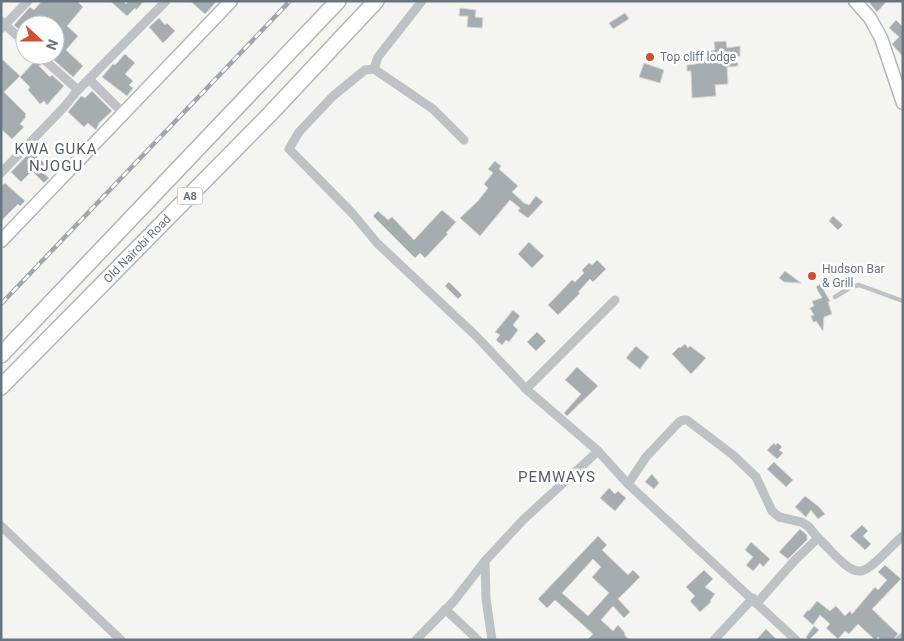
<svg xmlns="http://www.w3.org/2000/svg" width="904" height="641" viewBox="0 0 904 641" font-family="Roboto,sans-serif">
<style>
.building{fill:#a6adb1;stroke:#d6d5d4;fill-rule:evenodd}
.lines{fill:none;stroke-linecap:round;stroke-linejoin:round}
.secondary-casing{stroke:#b1b6b9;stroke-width:15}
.highway-casing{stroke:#b1b5b7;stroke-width:18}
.lane{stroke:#bec2c5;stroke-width:4.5}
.street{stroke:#bec2c5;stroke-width:9}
.secondary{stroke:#fff;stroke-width:12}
.highway{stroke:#fff;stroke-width:15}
.rail-casing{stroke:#a0a6aa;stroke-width:4.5}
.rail{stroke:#fff;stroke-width:2.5;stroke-dasharray:8;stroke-linecap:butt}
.poi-dot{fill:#d44f31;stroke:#fff;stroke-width:2}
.labels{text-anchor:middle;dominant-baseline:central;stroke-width:5;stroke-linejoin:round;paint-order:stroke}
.shield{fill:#fff;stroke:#949ea5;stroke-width:1}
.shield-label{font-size:11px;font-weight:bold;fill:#66757f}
.poi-label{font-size:12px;fill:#66757f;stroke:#fff;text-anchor:start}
.street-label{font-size:12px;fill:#66757f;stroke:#fff}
.quarter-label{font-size:15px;letter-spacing:1px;fill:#535e65;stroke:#fff}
</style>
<rect width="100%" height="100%" fill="#f4f4f1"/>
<g class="building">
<path d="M 42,1 L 77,1 L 83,7 L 67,26 L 78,36 L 66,50 L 83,66 L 73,77 L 48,55 L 55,55 L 55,49 L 61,42 L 55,37 L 55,25 L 41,25 L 32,17 L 25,25 L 25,35 L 14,25 L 30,7 L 34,10 Z"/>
<path d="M 110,1 L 123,1 L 126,4 L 128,1 L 144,1 L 136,10 L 135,8 L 127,16 Z"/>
<path d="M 190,1 L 217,1 L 205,14 Z"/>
<path d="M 868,1 L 887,1 L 877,12 Z"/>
<path d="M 460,8 L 476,10 L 475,17 L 483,18 L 482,28 L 467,27 L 468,16 L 459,16 Z"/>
<path d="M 625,13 L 629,19 L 613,29 L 609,23 Z"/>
<path d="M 159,18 L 165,25 L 167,23 L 175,31 L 163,43 L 149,27 Z"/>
<path d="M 896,20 L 903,27 L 903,57 L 892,44 L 899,37 L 889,28 Z"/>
<path d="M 726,41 L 727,48 L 740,46 L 740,56 L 737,57 L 738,66 L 727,67 L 728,84 L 715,85 L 716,96 L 692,98 L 691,71 L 687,71 L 687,65 L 696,64 L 696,61 L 706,60 L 706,51 L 715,50 L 714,42 Z"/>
<path d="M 125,54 L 135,63 L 125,74 L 133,81 L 129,85 L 133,88 L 127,96 L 102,77 L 113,64 L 115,65 Z"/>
<path d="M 1,58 L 20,76 L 4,92 L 26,114 L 25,116 L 26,117 L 20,124 L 24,127 L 12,139 L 1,129 Z"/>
<path d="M 36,60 L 41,65 L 39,66 L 50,77 L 52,75 L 64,86 L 47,105 L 44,101 L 40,104 L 28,90 L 30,87 L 20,77 Z"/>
<path d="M 644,63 L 664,70 L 660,83 L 639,77 Z"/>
<path d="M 92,91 L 112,111 L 99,123 L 96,130 L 88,123 L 84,127 L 68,112 L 81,96 L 85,98 Z"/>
<path d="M 36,146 L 41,150 L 36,155 L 46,165 L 41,171 L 49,178 L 44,183 L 32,171 L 21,182 L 11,172 Z"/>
<path d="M 495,161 L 501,166 L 499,169 L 518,186 L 512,192 L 524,203 L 529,205 L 536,196 L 543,202 L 528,218 L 518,211 L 520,208 L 510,200 L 480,236 L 460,218 L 478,201 L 488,188 L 484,184 L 493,173 L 488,169 Z"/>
<path d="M 5,183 L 25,201 L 20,206 L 18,204 L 1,221 L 1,187 Z"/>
<path d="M 442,210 L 456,222 L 446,233 L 448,234 L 425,258 L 420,253 L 415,258 L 373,216 L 378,211 L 388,220 L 392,217 L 414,240 Z"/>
<path d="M 833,216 L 843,225 L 838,230 L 829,221 Z"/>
<path d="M 529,242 L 544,256 L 532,268 L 518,254 Z"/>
<path d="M 597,260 L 606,269 L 593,282 L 590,279 L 578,292 L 580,293 L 558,315 L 548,305 L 572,280 L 575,282 L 584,273 L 582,270 L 589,263 L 592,265 Z"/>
<path d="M 785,271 L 801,283 L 784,282 L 779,278 Z"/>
<path d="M 449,282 L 462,295 L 458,299 L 445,286 Z"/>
<path d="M 820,284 L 830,301 L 828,302 L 832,314 L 824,317 L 823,331 L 816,321 L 813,322 L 811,316 L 814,315 L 810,308 L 814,306 L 812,301 L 822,298 L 816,287 Z"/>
<path d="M 513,310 L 520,316 L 513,325 L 518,330 L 509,342 L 506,340 L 502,345 L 496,340 L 500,335 L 495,332 Z"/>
<path d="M 537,332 L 546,341 L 536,351 L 527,342 Z"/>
<path d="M 685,344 L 688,348 L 690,346 L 706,358 L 691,374 L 672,354 L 679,347 L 680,348 Z"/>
<path d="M 636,346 L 649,357 L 640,369 L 626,358 Z"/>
<path d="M 577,367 L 598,386 L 567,416 L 564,413 L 581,394 L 565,380 Z"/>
<path d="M 774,443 L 775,445 L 778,443 L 782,447 L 779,450 L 783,453 L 777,459 L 767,450 Z"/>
<path d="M 774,462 L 793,480 L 786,487 L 767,469 Z"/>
<path d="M 652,474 L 659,483 L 654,489 L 645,482 Z"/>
<path d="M 609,488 L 615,494 L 618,491 L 626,498 L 615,511 L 600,498 Z"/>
<path d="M 805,496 L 819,507 L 825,514 L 818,519 L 811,510 L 806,517 L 795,507 Z"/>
<path d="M 862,525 L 868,531 L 863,536 L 871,544 L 865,550 L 850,536 Z"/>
<path d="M 800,529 L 807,535 L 807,540 L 788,559 L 779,552 Z"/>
<path d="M 598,536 L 607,545 L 602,550 L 628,575 L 633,570 L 640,577 L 618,599 L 630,612 L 624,618 L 613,606 L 601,620 L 613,631 L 618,625 L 625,633 L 624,634 L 629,640 L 587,640 L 593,634 L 555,600 L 547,608 L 538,599 ZM 593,559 L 601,567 L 592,577 L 609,593 L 588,616 L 562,593 Z"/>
<path d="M 751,542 L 770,559 L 763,567 L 760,563 L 753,571 L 746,565 L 753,557 L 745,550 Z"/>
<path d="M 885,565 L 901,579 L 872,609 L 898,634 L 893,640 L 881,640 L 878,637 L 875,640 L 858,624 L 849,634 L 845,631 L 838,639 L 826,628 L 830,624 L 820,615 L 813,625 L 803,616 L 808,610 L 809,611 L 817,601 L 830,611 L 836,606 L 845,616 L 850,611 L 852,614 L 875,587 L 878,590 L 887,580 L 878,572 Z"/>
<path d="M 704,570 L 713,579 L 705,587 L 715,594 L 710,601 L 711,602 L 700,612 L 690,601 L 695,596 L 686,587 Z"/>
<path d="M 814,626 L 819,630 L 809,640 L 806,637 Z"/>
<path d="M 766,629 L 777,640 L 756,640 Z"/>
</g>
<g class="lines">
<defs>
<g id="secondary">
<path d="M 855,1 L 870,18 L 881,38 L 903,103"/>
<path d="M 1,241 L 231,1"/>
</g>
<g id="highway">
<path d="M 1,355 L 338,1"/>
<path id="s1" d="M 1,387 L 270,114 L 376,1"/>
</g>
</defs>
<use href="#secondary" class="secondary-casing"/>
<use href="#highway" class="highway-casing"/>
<path class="lane" d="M 835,297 L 851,287 L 859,285 L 903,301"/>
<g class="street">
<path d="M 422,1 L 378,57 L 374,69 L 433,109 L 464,140"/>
<path d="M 1,21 L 25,43"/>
<path d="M 1,29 L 28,1"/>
<path d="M 39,55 L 78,90"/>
<path d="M 374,69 L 365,70 L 333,96 L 299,132 L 289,149 L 353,214 L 377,243 L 476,336 L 526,389 L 598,451 L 628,484 L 796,640"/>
<path d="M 89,79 L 123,113"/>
<path d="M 1,173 L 64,107 L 78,90 L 166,1"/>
<path d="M 526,389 L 615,300"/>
<path d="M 628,484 L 646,457 L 679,422 L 683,420 L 687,420 L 733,455 L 756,477 L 772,511 L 779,517 L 801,522 L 808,526 L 818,538"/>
<path d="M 1,526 L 121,640"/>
<path d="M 485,561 L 486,599 L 492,640"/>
<path d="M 757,603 L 795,560 L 818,538 C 826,545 832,553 840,560 C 845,565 854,572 861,571 C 873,569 892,544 903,536"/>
<path d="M 445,609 L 478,640"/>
<path d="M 416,640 L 454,601 L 485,561 L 523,520 L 598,451"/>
<path d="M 714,640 L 753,598"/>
<path d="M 900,640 L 903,637"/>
</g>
<use href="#secondary" class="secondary"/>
<use href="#highway" class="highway"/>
<defs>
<path id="rail" d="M 1,304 L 290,1"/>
</defs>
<use href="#rail" class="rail-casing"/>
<use href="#rail" class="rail"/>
</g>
<g class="poi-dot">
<circle cx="650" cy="57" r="5"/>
<circle cx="812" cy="276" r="5"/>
</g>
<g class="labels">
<rect class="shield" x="177.5" y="187.5" width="25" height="17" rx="4"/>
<g class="shield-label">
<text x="190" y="196">A8</text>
</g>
<g class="poi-label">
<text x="660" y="57">Top cliff lodge</text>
<text x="822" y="269">Hudson Bar<tspan x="822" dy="14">&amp; Grill</tspan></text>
</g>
<g class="street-label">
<text stroke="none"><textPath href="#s1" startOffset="194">Old Nairobi Road</textPath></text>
</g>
<g class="quarter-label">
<text x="56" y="149">KWA GUKA<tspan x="56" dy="17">NJOGU</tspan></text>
<text x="557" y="477">PEMWAYS</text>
</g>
</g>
<rect width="904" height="641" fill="none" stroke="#66757f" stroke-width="5"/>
<g transform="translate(40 40) rotate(111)"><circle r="24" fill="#ffffff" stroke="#c2c8cc"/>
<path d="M0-4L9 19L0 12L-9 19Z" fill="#d44f31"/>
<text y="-8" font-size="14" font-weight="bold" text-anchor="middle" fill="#66757f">N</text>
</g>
</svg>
